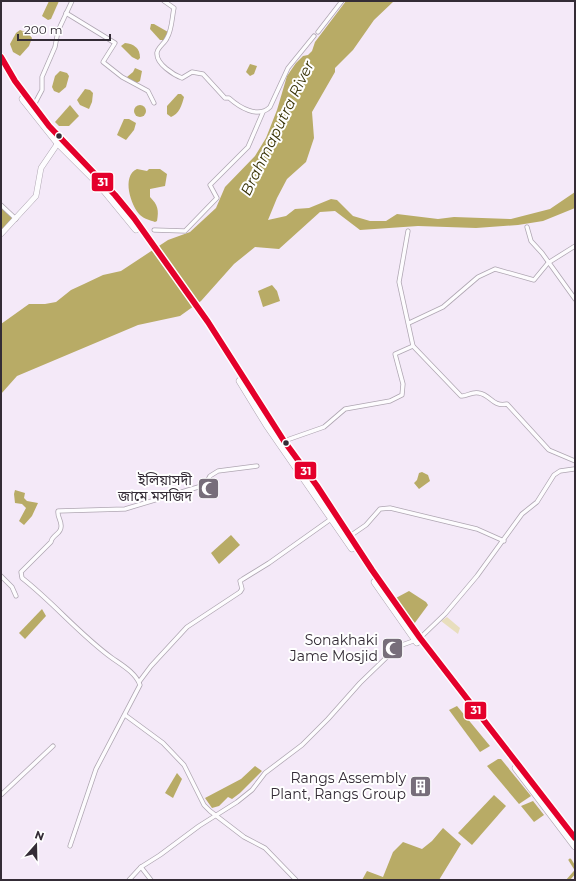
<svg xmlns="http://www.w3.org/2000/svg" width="576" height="881" viewBox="0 0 576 881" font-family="Montserrat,'Noto Sans Bengali',sans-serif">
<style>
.green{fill:#e8debd}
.water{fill:#b8ab66}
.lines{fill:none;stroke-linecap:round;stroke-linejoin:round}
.canal{stroke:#b8ab66;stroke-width:3}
.street-casing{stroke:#afa6b2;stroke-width:5}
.secondary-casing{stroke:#afa6b2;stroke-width:6}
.highway-casing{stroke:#afa6b2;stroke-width:8}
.street{stroke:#fdfcfe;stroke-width:3.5}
.secondary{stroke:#fdfcfe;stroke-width:5}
.highway{stroke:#fdfcfe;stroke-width:7}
.bus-1-casing{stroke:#fff;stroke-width:9}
.bus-1{stroke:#e4002b;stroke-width:6}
.bus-dot{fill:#342c36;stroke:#fff;stroke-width:1.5}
.labels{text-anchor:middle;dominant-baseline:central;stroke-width:4;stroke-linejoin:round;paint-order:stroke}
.poi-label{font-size:14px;fill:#342c36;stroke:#fff;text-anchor:end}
.water-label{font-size:15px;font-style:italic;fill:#383205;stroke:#fff}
.line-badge{stroke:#fff;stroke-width:1.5}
.badge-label{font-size:11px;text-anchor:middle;font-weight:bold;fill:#fff}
</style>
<rect width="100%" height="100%" fill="#f4e9f8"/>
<path class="green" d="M 447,617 L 460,628 L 458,634 L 441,621 Z"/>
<g class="water">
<path d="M 49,1 L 59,1 L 51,19 L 48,20 L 42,16 Z"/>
<path d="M 346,1 L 394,1 L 374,20 L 353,50 L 335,68 L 335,72 L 312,112 L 314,138 L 306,162 L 287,179 L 277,198 L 268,220 L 286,216 L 295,209 L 309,208 L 331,199 L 337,200 L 353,216 L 370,221 L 386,221 L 397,214 L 438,219 L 454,217 L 511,219 L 550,209 L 575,192 L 575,208 L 543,221 L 518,225 L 476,228 L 418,226 L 360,230 L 335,211 L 320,212 L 279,249 L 255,247 L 234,264 L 201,301 L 180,316 L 138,325 L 17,376 L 1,394 L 1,324 L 29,304 L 45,304 L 56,302 L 71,290 L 84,284 L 103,275 L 121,271 L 168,240 L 190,232 L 216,208 L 225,187 L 255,156 L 266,138 L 277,110 L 287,76 L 296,63 L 303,56 L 308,55 L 312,51 L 315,42 Z"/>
<path d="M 151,24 L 154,24 L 168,32 L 165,40 L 160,40 L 150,29 Z"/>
<path d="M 20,30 L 28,33 L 32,38 L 29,46 L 20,56 L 13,52 L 10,44 L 16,33 Z"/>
<path d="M 125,43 C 134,44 140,48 140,58 L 138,60 L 132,57 L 121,46 Z"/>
<path d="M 250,64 L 257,66 L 254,74 L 250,76 L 246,72 Z"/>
<path d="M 135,68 L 142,71 L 140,81 L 135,84 L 128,79 L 127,77 L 133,72 Z"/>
<path d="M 60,71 L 67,73 L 69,76 L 66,87 L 59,93 L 54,91 L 52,87 L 55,76 Z"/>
<path d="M 85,89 L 90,90 L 93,93 L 92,102 L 89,109 L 80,105 L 77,100 Z"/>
<path d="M 178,94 L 181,94 L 184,97 C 182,105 179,114 171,117 L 167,114 L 167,106 Z"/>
<circle cx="140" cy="111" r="6"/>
<path d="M 70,105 L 79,116 L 69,126 L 59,126 L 55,122 Z"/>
<path d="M 124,119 L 129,119 L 136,123 L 134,130 L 126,140 L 117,135 Z"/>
<path d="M 137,169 L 147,171 L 149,169 L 160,169 L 167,174 L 165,186 L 150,189 L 150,197 C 158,205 159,210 157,221 L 155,222 C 150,220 144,219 140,215 C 131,206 121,176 137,169 Z"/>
<path d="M 1,207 L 13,219 L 1,232 Z"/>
<path d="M 272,285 L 277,291 L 280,301 L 263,307 L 258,291 Z"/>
<path d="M 422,472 L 428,475 L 430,481 L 419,489 L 414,483 L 417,480 L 419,473 Z"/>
<path d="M 15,490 L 25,493 L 24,498 L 27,501 L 38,503 L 32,516 L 24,525 L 19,521 L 26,508 L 22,504 L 15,503 L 14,494 Z"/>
<path d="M 231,535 L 240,545 L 219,564 L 211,553 Z"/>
<path d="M 409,591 L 426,602 L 428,605 L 414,624 L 394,599 Z"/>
<path d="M 42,609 L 46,616 L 25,639 L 19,633 Z"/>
<path d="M 457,706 L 490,746 L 480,752 L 449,710 Z"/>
<path d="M 498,759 L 501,759 L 531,796 L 519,804 L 487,766 Z"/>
<path d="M 255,766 L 262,771 L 240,793 L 232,799 L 228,797 L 219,806 L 212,808 L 205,798 L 241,779 Z"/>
<path d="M 177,773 L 182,779 L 173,798 L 165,793 Z"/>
<path d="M 494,795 L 506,806 L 472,845 L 458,833 Z"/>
<path d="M 533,801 L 544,815 L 534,822 L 521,806 Z"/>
<path d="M 443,828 L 461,844 L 439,880 L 362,880 L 367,871 L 383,877 L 393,852 L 403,842 L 422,849 L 432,841 Z"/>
</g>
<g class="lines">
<g class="canal">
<path d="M 570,860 L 575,868"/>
<path d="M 568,880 L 575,872"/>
</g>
<defs>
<g id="street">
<path d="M 164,1 L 174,8 C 172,17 172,30 167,38 C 165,43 157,48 157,53 C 156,64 174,75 182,78 L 192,72 L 203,74 L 225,98 L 229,98 C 239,107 258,119 270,107 L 288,68 L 314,36"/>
<path d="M 66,13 L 115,43 L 103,62 L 122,77 L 148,91 L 154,103"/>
<path d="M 318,32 L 342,1"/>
<path d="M 34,105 L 42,90 L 42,77 L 55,47 L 58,31 L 72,1"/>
<path d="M 1,205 L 16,219"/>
<path d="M 527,227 L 531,241 L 542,253 L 575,299"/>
<path d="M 154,230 L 185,231 L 217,198 L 210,185 L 248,147 L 263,112"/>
<path d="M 408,231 L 399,282 L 413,346 L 461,396 C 467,397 471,391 479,393 C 491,395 492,407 507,404 L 549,450 L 575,461"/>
<path d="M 409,323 L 443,307 L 478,277 L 495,269 L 534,280 L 548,263 L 575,246"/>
<path d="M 284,441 L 324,427 L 345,409 L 390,401 L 402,395 L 403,384 L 395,354 L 413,346"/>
<path d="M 350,536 L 366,525 L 380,509 L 390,508 L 477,529 L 504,541"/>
<path d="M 1,576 L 12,587 L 16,596"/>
<path d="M 420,638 L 445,614 L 477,576 L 522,514 L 537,502 L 554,475 L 560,471 L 574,469"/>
<path d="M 139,682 L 151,666 L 187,627 L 240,592 L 242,589 L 240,581 L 243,579 L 269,563 L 331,519"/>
<path d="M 125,715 L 163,743 L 184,765 L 204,805 L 210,811 L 244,837 L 265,848 L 296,880"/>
<path d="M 1,795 L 53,746"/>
<path d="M 70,846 L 96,769 L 140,685 C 136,673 122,665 112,658 C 79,634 54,603 22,578 L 21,572 L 51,542 C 52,535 61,534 61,527 C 62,521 57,517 58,511 L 125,509 L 205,485 L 210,476 L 218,471 L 257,466"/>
<path d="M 141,867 L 151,880"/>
<path d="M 129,880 L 141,867 L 160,855 L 199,826 L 237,802 L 252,790 L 265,773 L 302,745 L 328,719 L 360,683 L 391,653 L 402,645 L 416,640"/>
</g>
<path id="secondary" d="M 1,234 L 36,196 L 41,168 L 58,143"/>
<g id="highway">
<path d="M 1,57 L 15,81 L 49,126 L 115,195 L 134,218 L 208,322 L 284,441 L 317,486 L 372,570 L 420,638 L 575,838"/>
<path d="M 23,99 L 58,143 L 93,178"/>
<path d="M 104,190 L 136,229"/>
<path d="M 240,381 L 267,425 L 352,548"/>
<path d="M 375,582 L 417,642"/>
<path d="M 516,768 L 575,846"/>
</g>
</defs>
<use href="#street" class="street-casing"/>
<use href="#secondary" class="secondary-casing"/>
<use href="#highway" class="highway-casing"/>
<use href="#street" class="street"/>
<use href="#secondary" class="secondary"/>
<use href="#highway" class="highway"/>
<defs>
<path id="bus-1" d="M 1,57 L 15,81 L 49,126 L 115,195 L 134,218 L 208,322 L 284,441 L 317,486 L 372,570 L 420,638 L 575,838"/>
</defs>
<use href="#bus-1" class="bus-1-casing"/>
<use href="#bus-1" class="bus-1"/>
</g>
<defs>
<symbol id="mosque-square" viewBox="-11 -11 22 22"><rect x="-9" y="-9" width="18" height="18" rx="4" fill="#776e7a" stroke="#fff"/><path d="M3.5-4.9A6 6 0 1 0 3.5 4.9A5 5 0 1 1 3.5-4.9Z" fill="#fff"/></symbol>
<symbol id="building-square" viewBox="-11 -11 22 22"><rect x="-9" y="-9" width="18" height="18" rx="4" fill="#776e7a" stroke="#fff"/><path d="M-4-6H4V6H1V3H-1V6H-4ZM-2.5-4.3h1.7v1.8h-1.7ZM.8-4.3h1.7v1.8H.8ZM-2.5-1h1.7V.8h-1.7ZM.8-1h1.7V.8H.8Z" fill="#fff"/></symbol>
</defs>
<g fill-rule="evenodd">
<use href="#mosque-square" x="196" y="476" width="25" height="25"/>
<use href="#mosque-square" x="380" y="636" width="25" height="25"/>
<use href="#building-square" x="408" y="774" width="25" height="25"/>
</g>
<g class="bus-dot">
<circle cx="59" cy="136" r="3.5"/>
<circle cx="286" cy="443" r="3.5"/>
</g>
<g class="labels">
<g class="poi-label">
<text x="192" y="480">ইলিয়াসদী<tspan x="192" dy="16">জামে মসজিদ</tspan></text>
<text x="378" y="640">Sonakhaki<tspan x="378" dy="16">Jame Mosjid</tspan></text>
<text x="406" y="778">Rangs Assembly<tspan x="406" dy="16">Plant, Rangs Group</tspan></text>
</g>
<g class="water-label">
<text transform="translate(277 128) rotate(-64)">Brahmaputra River</text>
</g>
</g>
<g class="line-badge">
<rect x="91" y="172" width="23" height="20" rx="4" fill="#e4002b"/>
<rect x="294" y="461" width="23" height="19" rx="4" fill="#e4002b"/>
<rect x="464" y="701" width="23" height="19" rx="4" fill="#e4002b"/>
</g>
<g class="badge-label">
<text x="103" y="186">31</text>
<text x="306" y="475">31</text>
<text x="476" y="714">31</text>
</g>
<rect width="576" height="881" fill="none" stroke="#342c36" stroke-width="4"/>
<g transform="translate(36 845) rotate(20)" stroke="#ffffff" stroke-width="3" paint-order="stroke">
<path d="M0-3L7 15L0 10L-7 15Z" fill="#342c36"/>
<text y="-6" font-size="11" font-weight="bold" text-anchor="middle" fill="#342c36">N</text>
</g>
<path d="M18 34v6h92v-6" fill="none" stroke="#342c36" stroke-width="2"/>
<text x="24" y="34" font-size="12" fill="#342c36" stroke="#ffffff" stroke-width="3" paint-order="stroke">200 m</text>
</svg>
